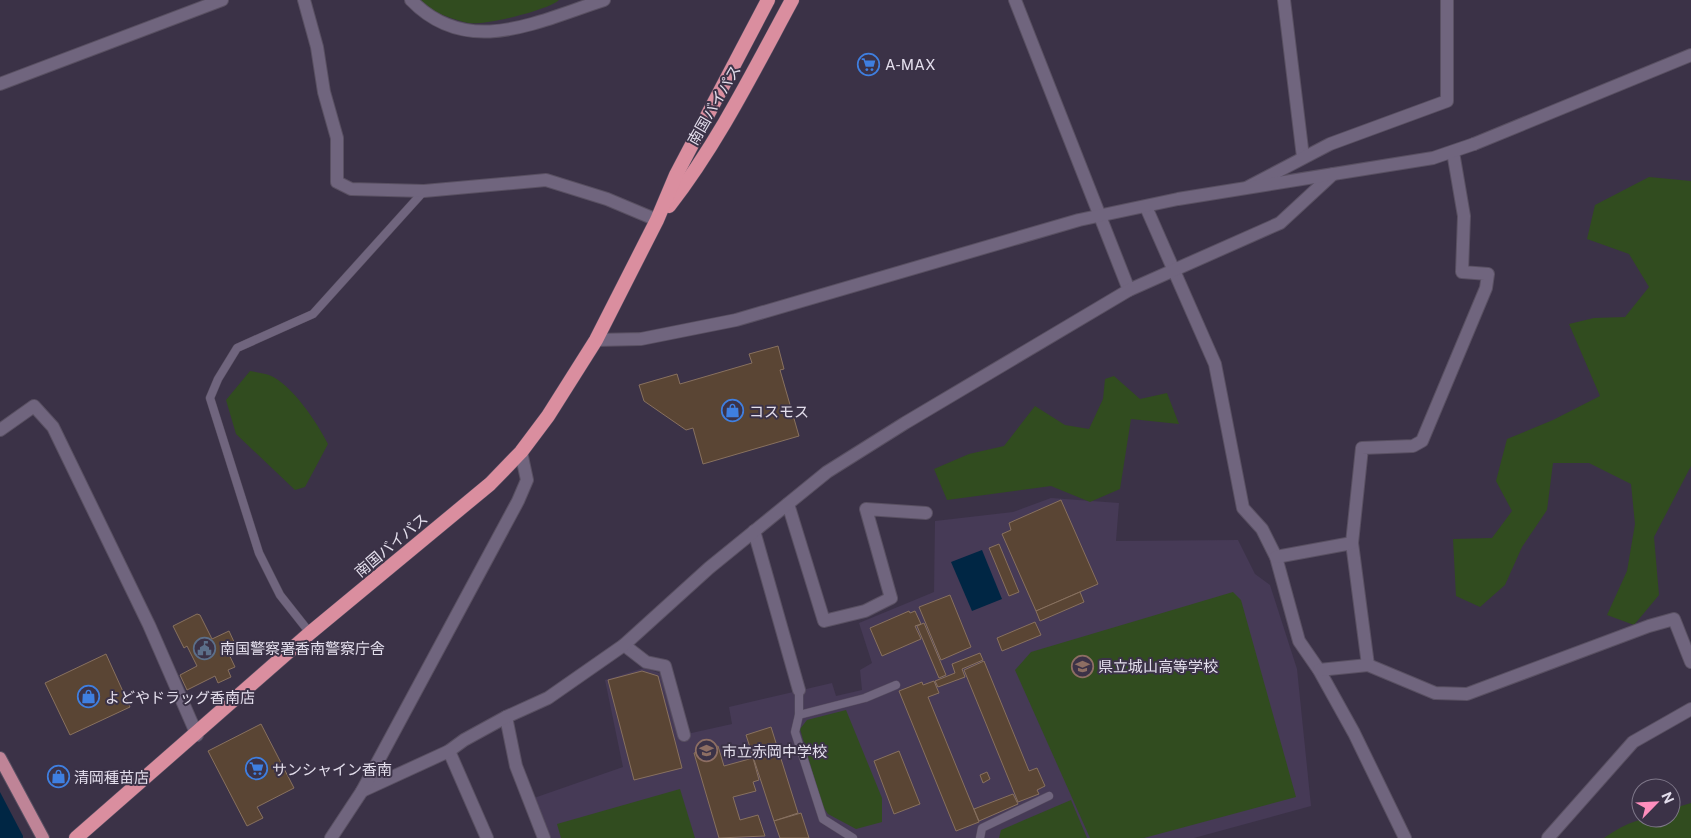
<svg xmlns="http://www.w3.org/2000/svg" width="1691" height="838" viewBox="0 0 1691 838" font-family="'Public Sans','Noto Sans JP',sans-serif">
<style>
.built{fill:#463a56}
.green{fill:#314c1f}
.water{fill:#002644}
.building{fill:#5a4534;stroke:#88715f}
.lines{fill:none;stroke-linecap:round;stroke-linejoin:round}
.service-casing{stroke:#595062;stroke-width:9}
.minor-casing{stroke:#595062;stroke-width:14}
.tertiary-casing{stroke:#595062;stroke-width:14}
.primary-casing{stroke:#595062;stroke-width:14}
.trunk-casing{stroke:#595062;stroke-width:15}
.service{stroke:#70657e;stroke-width:8}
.minor{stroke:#70657e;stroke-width:12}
.tertiary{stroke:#70657e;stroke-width:12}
.primary{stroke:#bf8497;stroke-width:12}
.trunk{stroke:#da8e9f;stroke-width:14}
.labels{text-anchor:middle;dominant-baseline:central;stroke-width:4;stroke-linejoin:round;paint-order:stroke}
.poi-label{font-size:15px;fill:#e3deec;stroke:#3b3247;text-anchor:start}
.street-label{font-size:15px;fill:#e3deec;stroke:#3b3247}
</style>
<rect width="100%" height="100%" fill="#3b3247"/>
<path class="built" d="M 1051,498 L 1119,503 L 1116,541 L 1238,540 L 1255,574 L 1270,585 L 1297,669 L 1311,806 L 1194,838 L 551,838 L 534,798 L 623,767 L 605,680 L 644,668 L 662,674 L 678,736 L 732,724 L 729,707 L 832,683 L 836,696 L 862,690 L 860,670 L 872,663 L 859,623 L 934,592 L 935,521 L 1013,512 Z"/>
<g class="green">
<path d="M 421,0 L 559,0 C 549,10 483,26 469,23 C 454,20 430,12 421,0 Z"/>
<path d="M 1649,177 L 1691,181 L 1691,466 L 1654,537 L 1659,595 L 1634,625 L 1607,615 L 1627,571 L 1635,524 L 1631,484 L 1589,463 L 1553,463 L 1547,510 L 1522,547 L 1505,585 L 1480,607 L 1456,596 L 1453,539 L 1492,538 L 1512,511 L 1496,481 L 1507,439 L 1553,420 L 1600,396 L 1569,324 L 1594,318 L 1625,317 L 1649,287 L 1629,254 L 1587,239 L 1595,205 Z"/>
<path d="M 250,371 C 256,372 263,373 269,375 C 292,384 318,424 328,444 L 305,487 L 295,490 L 236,434 L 226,400 Z"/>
<path d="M 1114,376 L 1140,399 L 1167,393 L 1179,424 L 1131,419 L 1120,489 L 1090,502 L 1051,486 L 947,500 L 934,469 L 969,454 L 1004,446 L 1035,406 L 1065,425 L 1089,429 L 1103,399 L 1105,379 Z"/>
<path d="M 1233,592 L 1241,600 L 1296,797 L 1144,838 L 1090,838 L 1015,670 L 1031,652 Z"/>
<path d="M 846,710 L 882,798 L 882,822 L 856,829 L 828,814 L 822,805 L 800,729 L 807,720 Z"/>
<path d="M 680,789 L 695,838 L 561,838 L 557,824 Z"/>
<path d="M 1071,800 L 1087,838 L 999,838 L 1001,830 Z"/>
<path d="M 1691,803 L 1691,838 L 1604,838 C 1631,820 1639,818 1671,818 L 1671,809 Z"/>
</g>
<g class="water">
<path d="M 982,550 L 1002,599 L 972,611 L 951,562 Z"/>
<path d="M 0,792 L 23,836 L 23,838 L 0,838 Z"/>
</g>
<g class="building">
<path d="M 778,346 L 784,369 L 780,370 L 799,436 L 703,464 L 693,428 L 686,430 L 644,401 L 639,385 L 677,374 L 680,384 L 752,363 L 749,354 Z"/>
<path d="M 1061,500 L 1098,584 L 1036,611 L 1002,534 L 1011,530 L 1009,523 Z"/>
<path d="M 999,544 L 1019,592 L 1009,596 L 989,548 Z"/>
<path d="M 1080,592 L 1084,602 L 1040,621 L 1036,611 Z"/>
<path d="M 950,595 L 971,647 L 941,660 L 919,607 Z"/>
<path d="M 909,611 L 910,613 L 915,611 L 921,624 L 915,626 L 921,639 L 882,656 L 870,628 Z"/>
<path d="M 197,614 L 200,615 L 212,639 L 229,631 L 235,644 L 226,648 L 235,667 L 228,670 L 231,677 L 218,683 L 215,676 L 187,690 L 180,675 L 197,666 L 187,646 L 184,648 L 173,626 Z"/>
<path d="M 1035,622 L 1041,635 L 1002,651 L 997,638 Z"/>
<path d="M 924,623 L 946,675 L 939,678 L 917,626 Z"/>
<path d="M 980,653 L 983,660 L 962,669 L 965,677 L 938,687 L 935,681 L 955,673 L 952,664 Z"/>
<path d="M 106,654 L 130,707 L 70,735 L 45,683 Z"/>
<path d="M 984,661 L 1029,771 L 1037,768 L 1045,786 L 1037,790 L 1039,794 L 1018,802 L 964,670 Z"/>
<path d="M 642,671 L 658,676 L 682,768 L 634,780 L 608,680 Z"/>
<path d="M 934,681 L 939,693 L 928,697 L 979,822 L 956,831 L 899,691 L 922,682 L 923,685 Z"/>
<path d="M 261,724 L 294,788 L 257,807 L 263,818 L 247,826 L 208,751 Z"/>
<path d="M 771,727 L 798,813 L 774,821 L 746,735 Z"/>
<path d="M 718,746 L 724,766 L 753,758 L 759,780 L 753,782 L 756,791 L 733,797 L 740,820 L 758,815 L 765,836 L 719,838 L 694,753 Z"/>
<path d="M 899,751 L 920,804 L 894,814 L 874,761 Z"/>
<path d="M 987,772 L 990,779 L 983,783 L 980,775 Z"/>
<path d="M 1013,794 L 1018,804 L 979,821 L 974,809 Z"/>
<path d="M 801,813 L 809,838 L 780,838 L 774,821 Z"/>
</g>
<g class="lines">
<defs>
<g id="service">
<path d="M 310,633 L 280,595 L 259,553 L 210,398 L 218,379 L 237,348 L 313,314 L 424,191"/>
<path d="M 799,690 L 799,715"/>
<path d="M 853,838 L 823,819 L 795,732 L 799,715 L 865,698 L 896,685"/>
<path d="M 980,838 L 982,828 L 1049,796"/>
</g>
<g id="minor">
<path d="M 304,0 L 317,47 L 324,92 L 337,138 L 337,182 L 351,189 L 424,191 L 546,180 L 607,199 L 657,220"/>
<path d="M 411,0 C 468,59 538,21 604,0"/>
<path d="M 1015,0 L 1129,290"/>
<path d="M 1284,0 L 1303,157"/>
<path d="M 0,84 L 222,0"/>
<path d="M 1474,144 L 1691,55"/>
<path d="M 1248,187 L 1330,144 L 1447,101 L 1447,0"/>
<path d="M 1146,207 L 1215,364 L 1243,508 L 1262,529 L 1276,557 L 1299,641 L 1319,670 L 1354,733 L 1405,838"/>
<path d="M 0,430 L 34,406 L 53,427 L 149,625 L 197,735"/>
<path d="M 788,504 L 824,621 L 865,611 L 891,598 L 866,509 L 926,513"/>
<path d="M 754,531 L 799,690"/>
<path d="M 1352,543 L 1368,665"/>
<path d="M 1276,557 L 1352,543 L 1362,448 L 1413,446 L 1422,441 L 1486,288 L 1488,274 L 1462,272 L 1464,216 L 1453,152"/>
<path d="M 624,645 L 646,662 L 665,666 L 684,735"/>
<path d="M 1319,670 L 1368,665 L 1435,693 L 1467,694 L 1649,626 L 1674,619 L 1691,662"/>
<path d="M 506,717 L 516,766 L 544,838"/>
<path d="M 449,751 L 487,838"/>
<path d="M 362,791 L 449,751 L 464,740 L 506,717 L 548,698 L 624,645 L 709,568 L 827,472 L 905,423 L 1129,290 L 1280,223 L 1333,174"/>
<path d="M 331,838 L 362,791 L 518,501 L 527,480 L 521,452"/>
<path d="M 1548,838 L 1633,742 L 1691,709"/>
</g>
<path id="tertiary" d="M 596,340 L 641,339 L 736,320 L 1079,220 L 1178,199 L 1433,158 L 1474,144"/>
<path id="primary" d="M 0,758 L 43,838"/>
<g id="trunk">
<path d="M 669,206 C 718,143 754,70 792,0"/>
<path d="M 76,838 L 310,633 L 490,484 L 521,452 L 548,416 L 596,340 L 657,220 L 676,175 L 768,0"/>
</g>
</defs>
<use href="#service" class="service-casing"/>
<use href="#minor" class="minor-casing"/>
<use href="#tertiary" class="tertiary-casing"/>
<use href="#primary" class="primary-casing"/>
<use href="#trunk" class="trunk-casing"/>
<use href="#service" class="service"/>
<use href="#minor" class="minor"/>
<use href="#tertiary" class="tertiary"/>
<use href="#primary" class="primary"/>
<use href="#trunk" class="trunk"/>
</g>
<defs>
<symbol id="supermarket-ring" viewBox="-11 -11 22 22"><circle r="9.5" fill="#3b3247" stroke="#3f7fe0" stroke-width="1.5"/><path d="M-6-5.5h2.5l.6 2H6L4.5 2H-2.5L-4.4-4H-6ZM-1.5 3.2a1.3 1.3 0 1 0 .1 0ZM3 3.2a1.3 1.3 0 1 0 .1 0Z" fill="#3f7fe0"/></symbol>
<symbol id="shop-ring" viewBox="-11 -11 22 22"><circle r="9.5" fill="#3b3247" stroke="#3f7fe0" stroke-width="1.5"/><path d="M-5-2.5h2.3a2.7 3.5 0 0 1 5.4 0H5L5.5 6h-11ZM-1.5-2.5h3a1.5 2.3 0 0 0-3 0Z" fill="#3f7fe0"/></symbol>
<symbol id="civic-ring" viewBox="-11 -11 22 22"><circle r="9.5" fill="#3b3247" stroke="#5c6f8a" stroke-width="1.5"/><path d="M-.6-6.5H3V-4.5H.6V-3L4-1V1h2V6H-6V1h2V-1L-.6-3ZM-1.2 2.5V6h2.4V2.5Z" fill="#5c6f8a"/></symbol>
<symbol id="school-ring" viewBox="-11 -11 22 22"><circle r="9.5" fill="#3b3247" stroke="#8d6e63" stroke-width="1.5"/><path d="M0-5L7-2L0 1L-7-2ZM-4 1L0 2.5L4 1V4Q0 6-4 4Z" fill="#8d6e63"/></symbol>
</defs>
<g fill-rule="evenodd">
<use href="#supermarket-ring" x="856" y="52" width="25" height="25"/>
<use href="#shop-ring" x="720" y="398" width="25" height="25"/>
<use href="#civic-ring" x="192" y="636" width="25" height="25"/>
<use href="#school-ring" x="1070" y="654" width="25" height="25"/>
<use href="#shop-ring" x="76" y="684" width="25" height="25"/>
<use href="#school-ring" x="694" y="738" width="25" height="25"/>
<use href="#supermarket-ring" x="244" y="756" width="25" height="25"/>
<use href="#shop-ring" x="46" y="764" width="25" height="25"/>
</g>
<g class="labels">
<g class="poi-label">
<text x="885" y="64">A-MAX</text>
<text x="749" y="411">コスモス</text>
<text x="220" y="648">南国警察署香南警察庁舎</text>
<text x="1098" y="666">県立城山高等学校</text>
<text x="105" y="697">よどやドラッグ香南店</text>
<text x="722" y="751">市立赤岡中学校</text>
<text x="272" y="769">サンシャイン香南</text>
<text x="74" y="777">清岡種苗店</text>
</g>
<g class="street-label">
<text transform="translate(714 105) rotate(-60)">南国バイパス</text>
<text transform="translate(391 545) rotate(-40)">南国バイパス</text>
</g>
</g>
<g transform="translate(1656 803) rotate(66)"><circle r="24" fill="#3b3247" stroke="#7e7789"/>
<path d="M0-4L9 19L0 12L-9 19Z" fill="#fe8ebd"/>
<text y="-8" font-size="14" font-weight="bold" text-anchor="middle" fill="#e3deec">N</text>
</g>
</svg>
